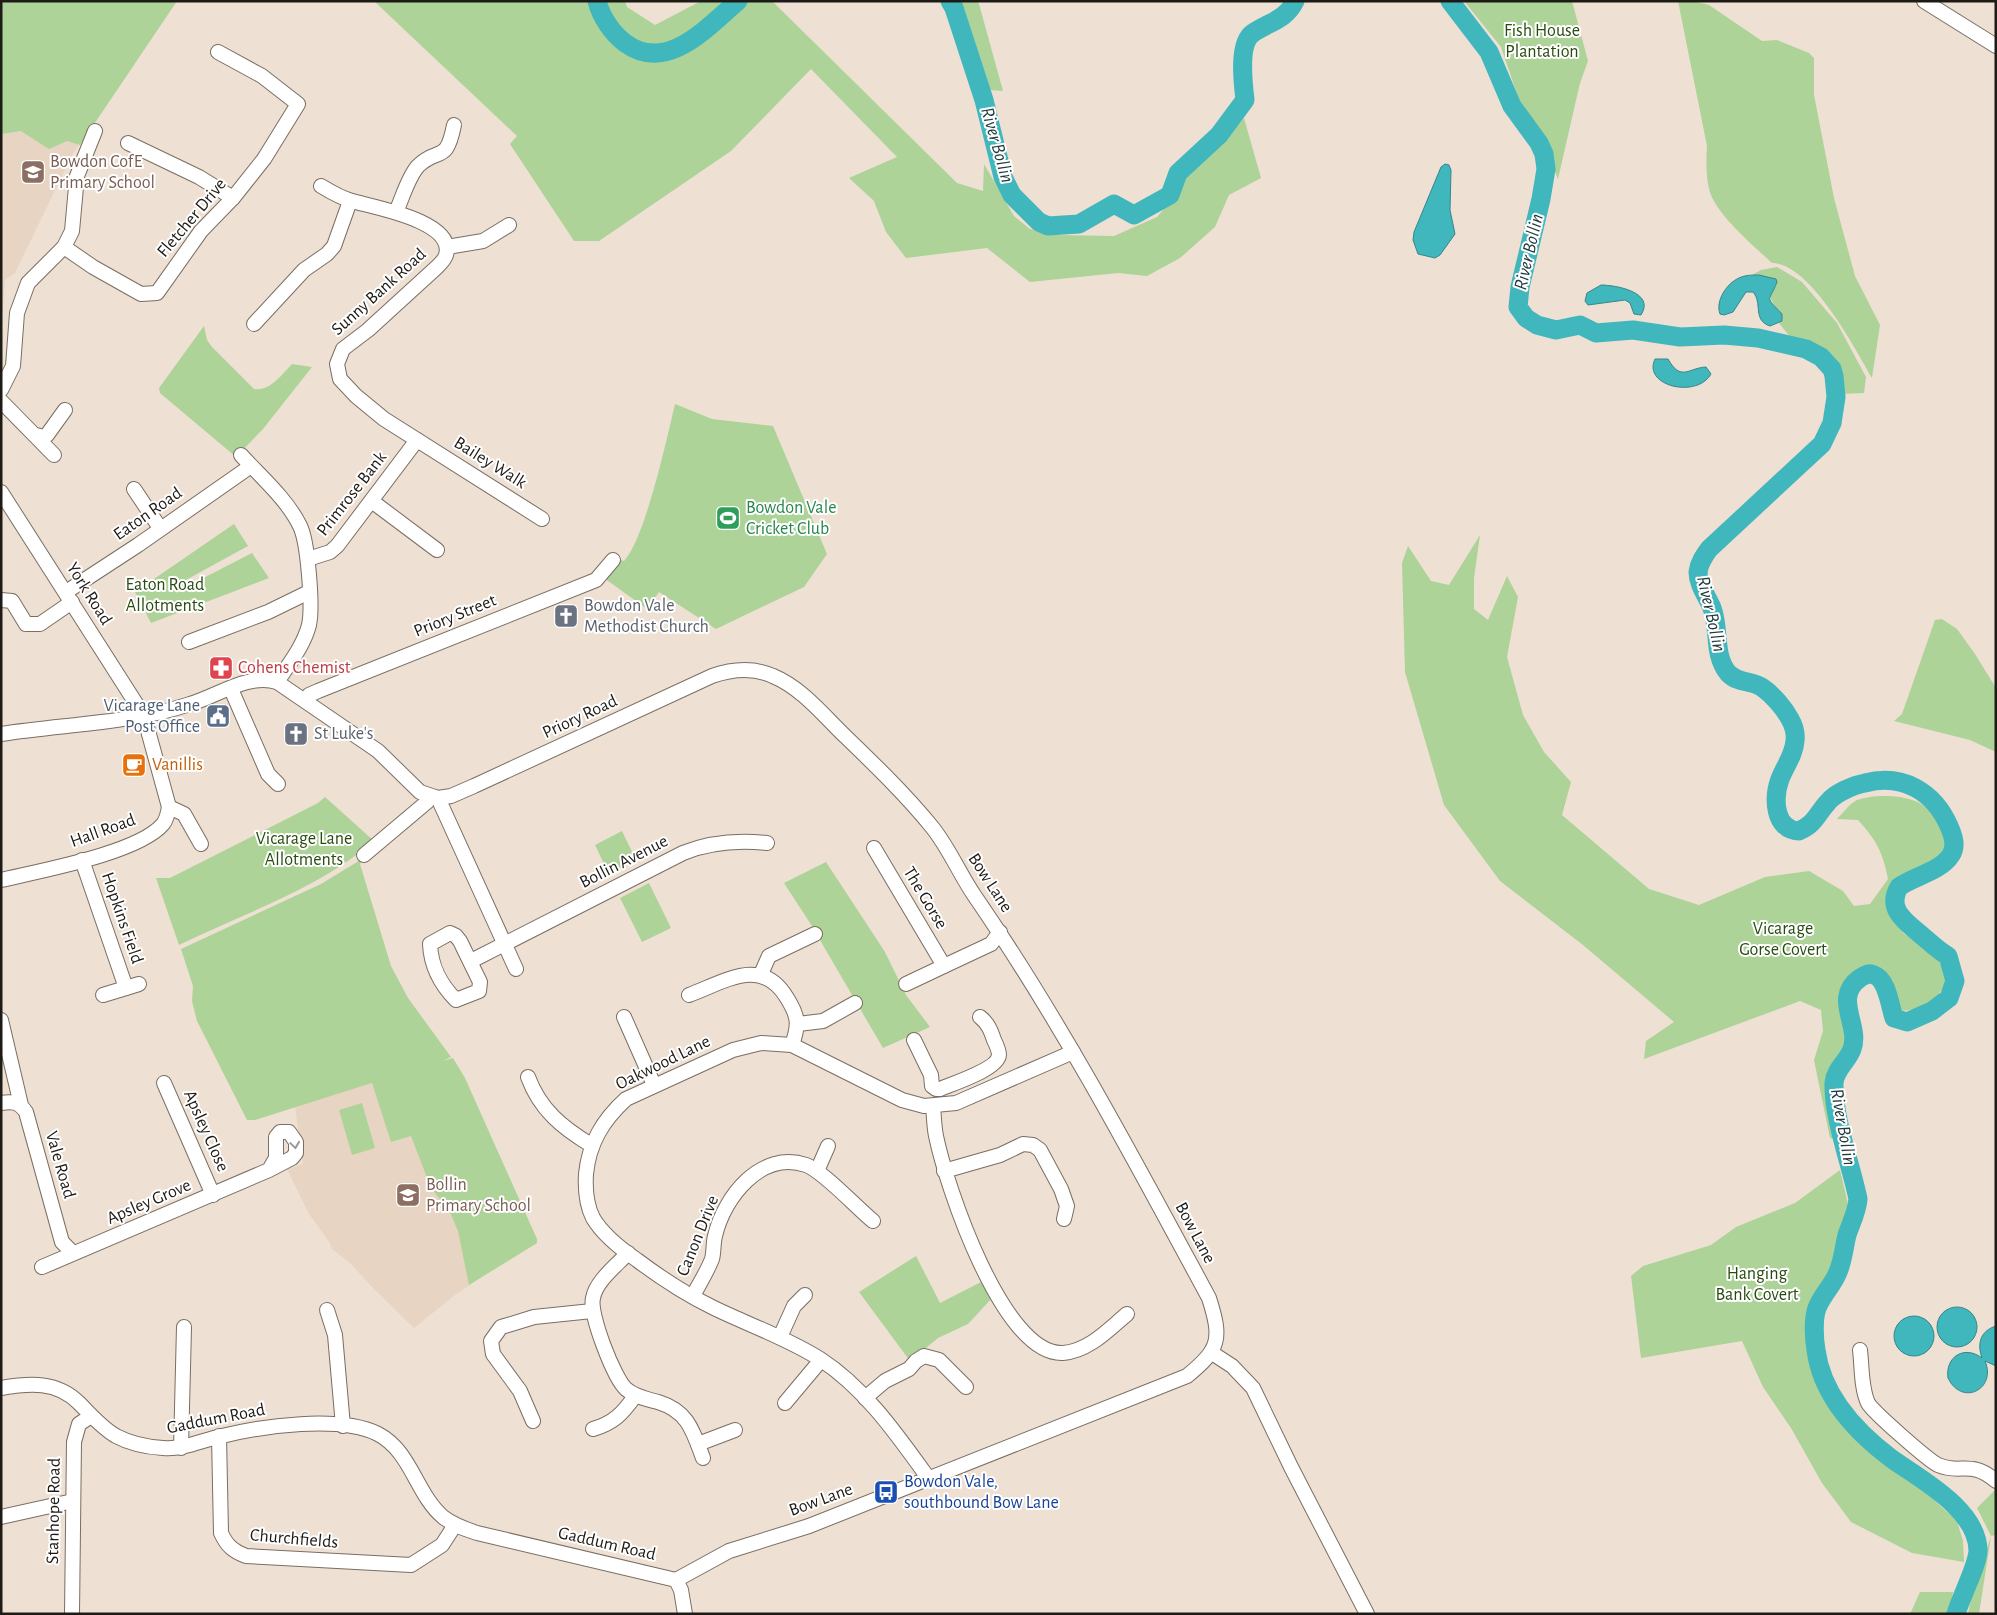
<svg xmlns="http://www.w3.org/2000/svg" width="1997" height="1615" viewBox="0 0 1997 1615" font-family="'Alegreya Sans',sans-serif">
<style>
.built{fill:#e8d4c2}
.green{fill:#add398}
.water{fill:#40b6bd;stroke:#36878b}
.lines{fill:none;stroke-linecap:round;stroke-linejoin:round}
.river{stroke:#40b6bd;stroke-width:19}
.minor-casing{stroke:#796e62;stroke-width:16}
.minor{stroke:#fff;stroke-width:14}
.oneway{stroke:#9a9896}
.labels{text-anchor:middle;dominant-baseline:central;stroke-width:4;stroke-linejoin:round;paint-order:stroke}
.park-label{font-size:18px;fill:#294b0f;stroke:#fff}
.education-label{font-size:18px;fill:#785e54;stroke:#fff;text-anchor:start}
.street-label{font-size:18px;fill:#1e1a15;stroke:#fff}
.leisure-label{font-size:18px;fill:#27864d;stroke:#fff;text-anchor:start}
.worship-label{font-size:18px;fill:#5b616d;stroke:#fff;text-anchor:start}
.health-label{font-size:18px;fill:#be3a42;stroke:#fff;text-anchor:start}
.service-label{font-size:18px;fill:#4e5e75;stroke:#fff;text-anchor:end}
.food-label{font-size:18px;fill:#c56008;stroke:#fff;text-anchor:start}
.transit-label{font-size:18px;fill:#164399;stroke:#fff;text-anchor:start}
.water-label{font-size:19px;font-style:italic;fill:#213b3d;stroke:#fff}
</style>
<rect width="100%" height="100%" fill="#eee0d3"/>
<g class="built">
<path d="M 1,1 L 177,1 L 72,155 L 15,273 L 5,280 L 1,331 Z"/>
<path d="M 453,1058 L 468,1086 L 537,1243 L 499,1265 L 455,1295 L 414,1328 L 371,1286 L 351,1264 L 331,1248 L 330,1243 L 309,1214 L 287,1169 L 303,1164 L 295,1107 Z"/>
</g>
<g class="green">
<path d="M 1,1 L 177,1 L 80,145 L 67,141 L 49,149 L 21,131 L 1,134 Z"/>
<path d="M 374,1 L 625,1 L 627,7 L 655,25 L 701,1 L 772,1 L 957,183 L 983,191 L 984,164 L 1014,216 L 1030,229 L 1057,235 L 1114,236 L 1157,217 L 1175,196 L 1182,174 L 1206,159 L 1244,118 L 1261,178 L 1229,195 L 1215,227 L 1180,258 L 1147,276 L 1118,273 L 1030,282 L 987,248 L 906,258 L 886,232 L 874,201 L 849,178 L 897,157 L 811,69 L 731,151 L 599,241 L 574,241 L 510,144 L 517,136 Z"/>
<path d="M 956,1 L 977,1 L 979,4 L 1003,91 L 990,90 L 966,16 Z"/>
<path d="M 1464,1 L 1572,1 L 1588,61 L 1580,83 L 1558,179 L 1535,123 L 1519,100 L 1501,47 Z"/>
<path d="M 1678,1 L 1693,1 L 1709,5 L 1762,41 L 1777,40 L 1809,53 L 1814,58 L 1814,95 L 1834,198 L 1855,276 L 1880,325 L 1872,378 C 1855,348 1810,263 1772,263 C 1753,245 1715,214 1709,189 C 1706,175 1706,160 1707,146 Z"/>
<path d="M 1777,267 L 1802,282 L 1837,323 L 1866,377 L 1864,393 L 1838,394 L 1836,367 L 1822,351 L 1791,338 L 1779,323 L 1782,321 L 1769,295 L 1776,279 L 1752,275 L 1761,270 Z"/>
<path d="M 204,326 L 207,340 L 212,347 L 254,389 C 270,392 283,373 292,364 L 312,367 L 263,429 L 236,457 L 160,393 L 159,388 Z"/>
<path d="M 675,404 L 712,419 L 773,426 L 827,554 L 804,587 L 716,629 L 659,592 L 647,609 L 604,578 L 621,560 L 624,561 C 645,539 667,438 675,404 Z"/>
<path d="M 234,524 L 248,546 L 184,581 L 186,587 L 252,553 L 269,578 L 151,623 L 135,592 Z"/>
<path d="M 1480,535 L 1474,578 L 1474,609 L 1488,620 L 1507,576 L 1518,597 L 1507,657 L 1523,715 L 1544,752 L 1571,782 L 1562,815 L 1649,889 L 1699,905 L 1765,877 L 1809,871 L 1843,891 L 1854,906 L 1870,904 L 1888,879 C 1883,852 1876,840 1858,820 L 1837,819 C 1843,813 1850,803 1857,800 C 1877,793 1916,794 1930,811 C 1940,823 1945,836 1950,849 C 1932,874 1901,870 1889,901 L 1903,933 L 1944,959 L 1950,978 C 1935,1001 1927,1010 1899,1011 L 1871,969 L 1856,972 L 1842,992 L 1844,1022 L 1850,1038 L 1835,1063 L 1830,1081 L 1839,1141 L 1830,1138 L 1814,1060 L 1823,1031 L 1821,1010 L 1800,1001 L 1644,1059 L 1646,1041 L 1674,1022 L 1583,945 L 1500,881 L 1444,805 L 1405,672 L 1402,563 L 1408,546 L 1431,581 L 1449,585 Z"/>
<path d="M 1942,619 L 1957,629 L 1975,654 L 1996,688 L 1996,752 L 1970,740 L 1894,721 L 1902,714 L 1935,620 Z"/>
<path d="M 325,797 L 374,841 C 318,889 245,913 179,945 L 156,878 L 170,878 L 318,803 Z"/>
<path d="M 622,831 L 636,860 L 609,874 L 595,845 Z"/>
<path d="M 362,859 L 360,864 L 391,966 L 408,998 L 451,1057 L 443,1061 L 453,1058 L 465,1078 L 537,1239 L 537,1243 L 469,1285 L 458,1231 L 449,1210 L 434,1192 L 426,1175 L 411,1136 L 391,1142 L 372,1083 L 255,1120 L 247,1120 L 197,1021 L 192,1001 L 193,986 L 181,949 L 321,884 Z"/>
<path d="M 826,862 L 885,952 L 906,995 L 930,1027 L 883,1048 L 810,923 L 784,883 Z"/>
<path d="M 649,883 L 671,928 L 642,942 L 620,898 Z"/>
<path d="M 362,1103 L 375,1148 L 352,1155 L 339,1110 Z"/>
<path d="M 1840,1170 L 1848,1204 L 1833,1266 L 1812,1303 L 1807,1329 L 1809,1355 L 1817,1382 L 1833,1408 L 1877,1454 L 1921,1488 L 1957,1521 L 1963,1541 L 1964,1562 L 1912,1553 L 1851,1522 L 1822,1483 L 1791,1428 L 1763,1387 L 1742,1341 L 1641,1358 L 1631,1276 L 1643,1266 L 1711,1245 L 1736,1227 L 1795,1203 Z"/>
<path d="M 916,1256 L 940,1303 L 983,1281 L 992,1298 L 968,1324 L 938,1338 L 910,1361 L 859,1292 Z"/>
<path d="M 1996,1489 L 1996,1535 L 1991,1536 L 1979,1614 L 1968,1614 L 1971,1598 L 1991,1536 L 1977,1508 Z"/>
<path d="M 1920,1592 L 1953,1592 L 1949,1614 L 1910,1614 Z"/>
</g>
<g class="water">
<path d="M 1445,164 L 1449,165 L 1451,170 L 1450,210 L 1455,234 L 1440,255 L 1435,258 L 1418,254 L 1413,240 L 1414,232 L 1441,167 Z"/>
<path d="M 1759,275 L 1776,279 L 1777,282 C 1769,303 1764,295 1782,314 L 1782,321 L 1770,326 C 1752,320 1763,303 1753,292 L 1746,292 L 1733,312 L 1724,315 L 1720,314 C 1715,301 1727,283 1739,278 C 1745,275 1752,275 1759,275 Z"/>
<path d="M 1601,285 C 1615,285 1656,292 1641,315 L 1634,314 L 1630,303 L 1625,300 L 1588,305 L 1585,301 L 1587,293 Z"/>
<path d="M 1655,359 L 1668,359 C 1681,382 1688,368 1706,367 L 1711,374 C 1697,399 1642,386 1655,359 Z"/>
<circle cx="1957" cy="1327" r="20"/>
<circle cx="1914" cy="1336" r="20"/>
<path d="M 1996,1326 L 1996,1366 L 1985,1361 C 1997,1389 1962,1407 1948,1378 C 1945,1356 1965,1345 1982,1358 C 1977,1344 1980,1331 1996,1326 Z"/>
</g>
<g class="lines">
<g class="river">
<path d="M 597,1 C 601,17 612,33 625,43 C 667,74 707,27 738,1"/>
<path d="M 950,1 L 954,8 L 984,100 L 1003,177 L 1012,195 L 1039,222 L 1048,226 L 1079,224 L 1114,204 L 1134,215 L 1170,195 L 1178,173 L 1219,135 L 1245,100 C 1243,83 1238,43 1253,33 C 1269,22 1286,20 1295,1"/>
<path d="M 1450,1 L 1489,52 L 1512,106 L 1539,143 L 1544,154 L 1546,169 L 1541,199 L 1520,287 L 1518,307 L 1526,318 L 1537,325 L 1556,330 L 1580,325 L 1596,333 L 1633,330 L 1680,337 L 1724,335 L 1758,338 L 1806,349 L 1821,357 L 1832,369 L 1834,376 L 1836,397 L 1832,423 L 1822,444 L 1709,549 C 1704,556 1699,563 1698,572 C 1698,585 1707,596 1712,608 C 1720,629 1713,655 1728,673 C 1738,684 1752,680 1763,688 C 1773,695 1784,708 1790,719 C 1794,726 1796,733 1795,741 C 1794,755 1785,766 1780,779 C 1773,798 1774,830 1799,831 C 1816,823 1816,815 1828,802 C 1835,793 1854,785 1865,783 C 1903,773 1934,792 1949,826 C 1953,835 1957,846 1951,855 C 1940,872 1914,876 1899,887 C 1886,909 1906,922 1920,934 C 1930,942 1937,950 1948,956 L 1955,981 L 1949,998 L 1932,1011 L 1907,1022 L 1894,1018 C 1890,1006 1887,979 1874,975 C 1869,972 1865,975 1860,978 C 1832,998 1861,1025 1852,1049 C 1848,1061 1835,1069 1834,1083 C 1833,1117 1851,1165 1858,1199 C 1857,1212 1851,1223 1847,1235 C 1844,1247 1843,1261 1838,1272 C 1833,1285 1822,1295 1817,1308 C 1813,1319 1814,1338 1816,1350 C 1822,1396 1856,1432 1892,1459 C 1920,1479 1977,1509 1978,1550 C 1978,1565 1961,1596 1956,1614"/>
</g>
<defs>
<g id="minor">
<path d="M 1924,1 L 1996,46"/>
<path d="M 128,143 L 199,177 L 233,198"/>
<path d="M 321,186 C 331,192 341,198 352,201 C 372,207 456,221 446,255 C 445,259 440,264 437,267 L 368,330 L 343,349 L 337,364 L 340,379 L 356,396 L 384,419 L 542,519"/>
<path d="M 396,212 C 402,199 408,177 418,166 C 439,146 446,165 454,125"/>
<path d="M 64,247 L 93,267 L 141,294 L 157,293 L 201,231 L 233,198 L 264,159 L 298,104 L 262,76 L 218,52"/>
<path d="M 447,247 L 483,241 L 509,225"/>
<path d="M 254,324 L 304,270 L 327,254 L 334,246 L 350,201"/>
<path d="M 1,390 L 13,366 L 17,313 L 28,283 L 64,247 L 72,231 L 77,176 L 95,131"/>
<path d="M 1,401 L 54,455"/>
<path d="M 36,435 L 44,437 L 47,435 L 65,410"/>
<path d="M 241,455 C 261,477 287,499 300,526 C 308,542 313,607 309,625 C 304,645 289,664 277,682"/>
<path d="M 134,489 L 160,528"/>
<path d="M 1,492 L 144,716 L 169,807 C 168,813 167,819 163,824 C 139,853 39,871 1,880"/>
<path d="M 373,502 L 437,550"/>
<path d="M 308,559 L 330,552 L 337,546 L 417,440"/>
<path d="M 66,592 L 138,545 L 251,466"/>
<path d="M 1,600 L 12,601 L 26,624 L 40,624 L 72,602"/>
<path d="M 189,642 L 268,612 L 309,592"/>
<path d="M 231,689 L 268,774 L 278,784"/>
<path d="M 306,700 L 309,695 L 318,691 L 596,580 L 613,560"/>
<path d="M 1,734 C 64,724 129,724 190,704 C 217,696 249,673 277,682 L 378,751 L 420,792 L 438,798 L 451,796 L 474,786 L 712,676 C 732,669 753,667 773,676 C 802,688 824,716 846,737 C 876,766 906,795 932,827 C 949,848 959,873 974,895 C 1062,1023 1135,1161 1209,1298 C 1222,1339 1220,1349 1187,1376 L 809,1526 L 729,1551 L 676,1580"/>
<path d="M 438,798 L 516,969"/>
<path d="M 169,807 L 184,814 L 201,844"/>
<path d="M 874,848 L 944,966 L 991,944 L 1000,932"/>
<path d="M 364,855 L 427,802 L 429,796"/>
<path d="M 82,860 L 126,988"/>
<path d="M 450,933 L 456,936 L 460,941 L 480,982 L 479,991 L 456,1000 C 440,984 431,967 430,944 Z"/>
<path d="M 471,961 L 683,853 C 710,842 738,840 767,843"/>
<path d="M 761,974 L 769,956 L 815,934"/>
<path d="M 906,984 L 944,966"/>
<path d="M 103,995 L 139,984"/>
<path d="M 689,995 C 726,981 762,956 787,998 C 799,1017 799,1025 792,1045"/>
<path d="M 624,1017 L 654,1085"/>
<path d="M 1,1020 L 21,1105"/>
<path d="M 798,1024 L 823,1021 L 855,1003"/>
<path d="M 914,1040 L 931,1075 L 932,1086 L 936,1089 L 940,1089 C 952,1084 998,1069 999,1055 C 999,1051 996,1044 994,1040 C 991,1031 988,1023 980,1017"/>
<path d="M 528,1077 C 540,1110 563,1128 591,1145"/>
<path d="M 164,1083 L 213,1195"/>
<path d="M 1,1103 C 13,1101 19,1102 26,1112 L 62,1242 L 73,1253"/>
<path d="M 933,1106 C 934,1116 934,1126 936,1136 C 946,1185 1003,1356 1063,1353 C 1089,1351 1109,1329 1127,1314"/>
<path d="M 817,1171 L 828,1146"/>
<path d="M 944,1171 L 1000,1155 L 1023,1144 L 1033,1145 L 1040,1150 L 1061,1189 L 1067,1206 L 1064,1219"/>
<path d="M 628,1253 C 616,1266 596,1281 593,1298 C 589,1314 614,1378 626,1389 C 635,1397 647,1399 658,1402 C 688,1411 693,1431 703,1458"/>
<path d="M 42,1267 L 269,1170 L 292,1158 L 296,1153 L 296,1142 L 289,1132 L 280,1132 L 276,1137 L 276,1158 L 269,1170"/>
<path d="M 693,1296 C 699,1284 707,1272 712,1259 C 714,1252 713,1244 715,1236 C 724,1197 761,1150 806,1165 C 823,1171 857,1208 873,1221"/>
<path d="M 327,1310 L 335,1335 L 343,1426"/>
<path d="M 780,1337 L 794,1306 L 805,1295"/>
<path d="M 1860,1350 C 1862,1366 1861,1388 1868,1403 C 1873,1412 1928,1460 1938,1465 C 1961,1475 1970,1459 1996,1481"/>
<path d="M 1212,1353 L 1232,1366 L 1253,1388 L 1291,1467 L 1367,1614"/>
<path d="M 1,1388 C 30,1383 57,1381 79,1403 C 90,1414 102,1428 116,1436 C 129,1443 147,1447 163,1448 C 183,1450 202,1440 222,1436 C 262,1426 340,1415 378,1434 C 411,1451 416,1494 443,1517 C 453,1525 465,1529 477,1533 L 676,1580"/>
<path d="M 865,1398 L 885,1381 L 909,1369 L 916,1361 L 924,1356 L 939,1360 L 966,1387"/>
<path d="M 785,1403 L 821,1360"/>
<path d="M 533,1421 L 520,1391 L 493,1354 L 491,1341 L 501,1327 L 508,1325 L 534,1317 L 592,1311"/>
<path d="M 593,1429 C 614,1423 623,1413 635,1396"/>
<path d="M 219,1436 L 221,1533 C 227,1546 233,1551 246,1556 L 411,1565 L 442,1545 L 455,1525"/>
<path d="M 698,1444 L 735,1430"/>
<path d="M 181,1448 L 184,1327"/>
<path d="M 929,1479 C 898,1436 865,1388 820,1359 C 787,1338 749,1325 714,1308 C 687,1295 661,1278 637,1260 C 621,1249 603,1235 593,1218 C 586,1204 585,1190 586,1174 C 589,1143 603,1120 626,1099 L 733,1050 L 761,1043 L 792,1045 L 902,1100 L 924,1106 L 956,1103 L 1073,1052"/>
<path d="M 1,1517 L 73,1501"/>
<path d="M 676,1580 L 681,1590 L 685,1614"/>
<path d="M 72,1614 L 74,1442 L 79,1424 L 91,1416"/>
</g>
</defs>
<use href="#minor" class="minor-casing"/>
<use href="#minor" class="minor"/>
</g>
<defs><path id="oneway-chevron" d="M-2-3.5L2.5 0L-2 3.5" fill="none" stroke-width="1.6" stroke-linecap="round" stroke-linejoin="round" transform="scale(1.25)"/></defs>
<use class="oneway" href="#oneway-chevron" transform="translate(295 1145) rotate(82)"/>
<defs>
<symbol id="school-square" viewBox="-11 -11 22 22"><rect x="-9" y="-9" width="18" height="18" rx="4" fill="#8d6e63" stroke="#fff"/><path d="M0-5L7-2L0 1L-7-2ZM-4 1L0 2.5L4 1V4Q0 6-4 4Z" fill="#fff"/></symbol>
<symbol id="stadium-square" viewBox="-11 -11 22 22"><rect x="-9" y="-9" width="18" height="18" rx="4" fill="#2e9e5b" stroke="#fff"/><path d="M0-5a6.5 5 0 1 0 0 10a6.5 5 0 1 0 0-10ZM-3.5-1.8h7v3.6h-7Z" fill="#fff"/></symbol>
<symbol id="church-square" viewBox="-11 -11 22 22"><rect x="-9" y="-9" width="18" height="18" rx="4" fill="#6b7280" stroke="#fff"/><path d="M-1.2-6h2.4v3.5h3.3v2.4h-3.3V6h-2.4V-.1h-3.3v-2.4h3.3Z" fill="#fff"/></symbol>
<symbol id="pharmacy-square" viewBox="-11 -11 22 22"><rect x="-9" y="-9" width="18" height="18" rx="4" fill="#e0444e" stroke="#fff"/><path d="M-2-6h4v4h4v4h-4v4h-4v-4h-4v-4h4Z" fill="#fff"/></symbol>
<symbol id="civic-square" viewBox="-11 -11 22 22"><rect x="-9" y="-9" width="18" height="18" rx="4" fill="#5c6f8a" stroke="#fff"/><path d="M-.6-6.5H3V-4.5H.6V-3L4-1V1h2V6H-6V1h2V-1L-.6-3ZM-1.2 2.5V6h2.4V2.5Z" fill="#fff"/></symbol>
<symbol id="cafe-square" viewBox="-11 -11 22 22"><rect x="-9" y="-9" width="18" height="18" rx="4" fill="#e8710a" stroke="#fff"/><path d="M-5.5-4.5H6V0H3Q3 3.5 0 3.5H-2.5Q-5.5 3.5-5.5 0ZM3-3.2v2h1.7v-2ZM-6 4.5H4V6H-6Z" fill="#fff"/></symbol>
<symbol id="bus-square" viewBox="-11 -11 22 22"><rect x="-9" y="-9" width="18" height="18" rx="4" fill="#1a4fb4" stroke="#fff"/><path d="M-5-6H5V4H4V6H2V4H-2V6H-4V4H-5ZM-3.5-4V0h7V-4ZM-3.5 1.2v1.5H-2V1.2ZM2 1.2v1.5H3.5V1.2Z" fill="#fff"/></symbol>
</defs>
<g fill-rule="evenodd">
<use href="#school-square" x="19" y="158" width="28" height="28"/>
<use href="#stadium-square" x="714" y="504" width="28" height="28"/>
<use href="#church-square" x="552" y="602" width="28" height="28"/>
<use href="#pharmacy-square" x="207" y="654" width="28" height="28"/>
<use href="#civic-square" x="204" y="702" width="28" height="28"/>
<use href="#church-square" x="282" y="720" width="28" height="28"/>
<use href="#cafe-square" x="120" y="751" width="28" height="28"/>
<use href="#school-square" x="394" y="1181" width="28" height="28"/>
<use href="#bus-square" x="872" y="1478" width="28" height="28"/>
</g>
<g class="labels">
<g class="park-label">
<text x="1542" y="31">Fish House<tspan x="1542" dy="21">Plantation</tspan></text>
<text x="165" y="585">Eaton Road<tspan x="165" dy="21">Allotments</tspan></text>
<text x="304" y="839">Vicarage Lane<tspan x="304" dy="21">Allotments</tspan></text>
<text x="1783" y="929">Vicarage<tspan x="1783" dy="21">Gorse Covert</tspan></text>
<text x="1757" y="1274">Hanging<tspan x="1757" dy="21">Bank Covert</tspan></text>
</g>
<g class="education-label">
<text x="50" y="162">Bowdon CofE<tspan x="50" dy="21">Primary School</tspan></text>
<text x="426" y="1185">Bollin<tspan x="426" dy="21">Primary School</tspan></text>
</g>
<g class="street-label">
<text transform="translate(192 218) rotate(-50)">Fletcher Drive</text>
<text transform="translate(379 292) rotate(-42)">Sunny Bank Road</text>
<text transform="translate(490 463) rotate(32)">Bailey Walk</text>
<text transform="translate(352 494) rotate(-52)">Primrose Bank</text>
<text transform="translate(148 514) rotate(-35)">Eaton Road</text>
<text transform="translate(89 594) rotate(58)">York Road</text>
<text transform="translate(455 616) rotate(-22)">Priory Street</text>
<text transform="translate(580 717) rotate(-25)">Priory Road</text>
<text transform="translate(103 831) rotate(-20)">Hall Road</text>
<text transform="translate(624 862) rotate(-27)">Bollin Avenue</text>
<text transform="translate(990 883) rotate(57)">Bow Lane</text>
<text transform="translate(925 898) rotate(59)">The Gorse</text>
<text transform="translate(122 918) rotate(71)">Hopkins Field</text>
<text transform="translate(663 1063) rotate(-26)">Oakwood Lane</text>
<text transform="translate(206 1131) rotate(66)">Apsley Close</text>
<text transform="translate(60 1165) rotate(74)">Vale Road</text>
<text transform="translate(149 1202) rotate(-23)">Apsley Grove</text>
<text transform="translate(1195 1233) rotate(62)">Bow Lane</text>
<text transform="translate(698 1236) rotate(-68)">Canon Drive</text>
<text transform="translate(216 1419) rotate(-11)">Gaddum Road</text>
<text transform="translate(821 1500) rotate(-20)">Bow Lane</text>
<text transform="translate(54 1511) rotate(-89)">Stanhope Road</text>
<text transform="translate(294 1539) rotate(5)">Churchfields</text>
<text transform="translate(607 1544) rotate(13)">Gaddum Road</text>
</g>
<g class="leisure-label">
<text x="746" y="508">Bowdon Vale<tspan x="746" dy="21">Cricket Club</tspan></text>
</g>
<g class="worship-label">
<text x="584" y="606">Bowdon Vale<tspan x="584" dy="21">Methodist Church</tspan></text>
<text x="314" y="734">St Luke's</text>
</g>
<g class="health-label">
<text x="238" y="668">Cohens Chemist</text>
</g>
<g class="service-label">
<text x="200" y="706">Vicarage Lane<tspan x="200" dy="21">Post Office</tspan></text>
</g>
<g class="food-label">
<text x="152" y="765">Vanillis</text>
</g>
<g class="transit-label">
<text x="904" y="1482">Bowdon Vale,<tspan x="904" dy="21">southbound Bow Lane</tspan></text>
</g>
<g class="water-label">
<text transform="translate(997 145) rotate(74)">River Bollin</text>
<text transform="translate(1529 252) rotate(-77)">River Bollin</text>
<text transform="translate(1711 614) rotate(77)">River Bollin</text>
<text transform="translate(1843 1127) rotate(80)">River Bollin</text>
</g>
</g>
<rect width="1997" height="1615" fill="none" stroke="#1e1a15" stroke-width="5"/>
</svg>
